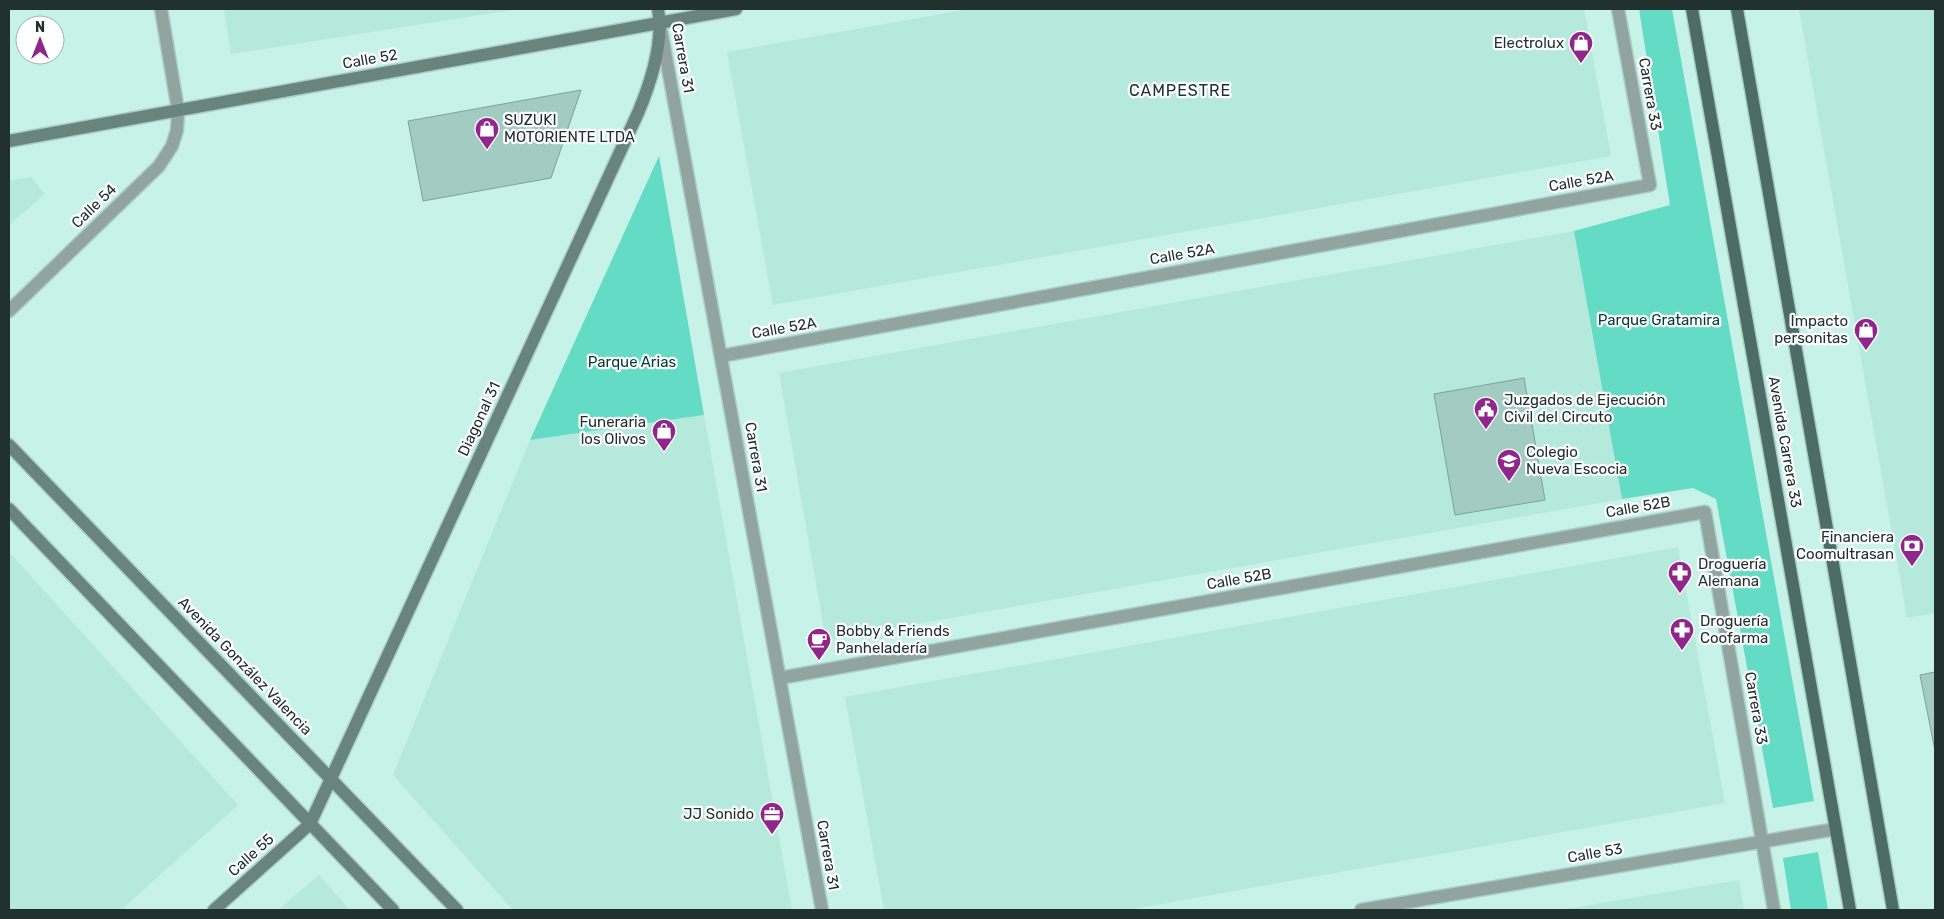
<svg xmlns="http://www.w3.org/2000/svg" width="1944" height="919" viewBox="0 0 1944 919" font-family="Rubik,sans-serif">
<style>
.built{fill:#b5e9dc}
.green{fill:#63dbc5}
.building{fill:#a2cbc1;stroke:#7ba39a}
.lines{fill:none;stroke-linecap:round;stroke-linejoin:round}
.street-casing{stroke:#a9cfc7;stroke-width:15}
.secondary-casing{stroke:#a9cfc7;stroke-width:15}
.primary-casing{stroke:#a9cfc7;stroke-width:15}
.street{stroke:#92a4a0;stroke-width:12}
.secondary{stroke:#69837d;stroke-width:12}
.primary{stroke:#4c6c65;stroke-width:12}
.labels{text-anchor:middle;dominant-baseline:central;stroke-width:4.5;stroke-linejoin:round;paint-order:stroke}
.poi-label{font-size:15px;fill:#21312e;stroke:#fff;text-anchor:start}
.street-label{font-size:15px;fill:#21312e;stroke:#fff}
.park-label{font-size:15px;fill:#003d34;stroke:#fff}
.neighbourhood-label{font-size:16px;letter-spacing:1px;fill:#21312e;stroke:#fff}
</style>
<rect width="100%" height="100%" fill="#c7f2e8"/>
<g class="built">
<path d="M 224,9 L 518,9 L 231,54 Z"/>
<path d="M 969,9 L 1584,9 L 1611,156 L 773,305 L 727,52 Z"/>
<path d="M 1799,9 L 1935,9 L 1935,613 L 1907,618 Z"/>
<path d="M 31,177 L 45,194 L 9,225 L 9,181 Z"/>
<path d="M 1574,231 L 1622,499 L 826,640 L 779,373 Z"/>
<path d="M 704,415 L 792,910 L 513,910 L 393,775 L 530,440 Z"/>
<path d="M 1678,547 L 1725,803 L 1128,910 L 884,910 L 845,697 Z"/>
<path d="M 9,552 L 238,805 L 121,910 L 9,910 Z"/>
<path d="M 319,875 L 350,910 L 278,910 Z"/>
<path d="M 1739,880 L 1744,910 L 1560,910 Z"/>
</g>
<g class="green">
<path d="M 1639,9 L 1672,9 L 1814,801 L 1773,808 L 1716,499 L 1693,488 L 1622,499 L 1574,231 L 1670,205 Z"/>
<path d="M 659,156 L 704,415 L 530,440 Z"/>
<path d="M 1818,852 L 1828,910 L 1791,910 L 1783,858 Z"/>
</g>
<g class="building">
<path d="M 581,90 L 551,178 L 423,201 L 408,121 Z"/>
<path d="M 1524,378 L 1545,500 L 1455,515 L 1434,394 Z"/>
<path d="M 1935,672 L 1935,751 L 1920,675 Z"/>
</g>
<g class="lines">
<defs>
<g id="street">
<path d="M 661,30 L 822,910"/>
<path d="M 9,311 L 159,166 L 172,146 L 177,130 L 178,110 L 161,9"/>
<path d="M 721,356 L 1650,185 L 1618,9"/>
<path d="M 780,678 L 1705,512 L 1774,910"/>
<path d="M 1361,910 L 1836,829"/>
</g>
<g id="secondary">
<path d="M 9,141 L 736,9"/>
<path d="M 9,445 L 457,910"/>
<path d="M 9,509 L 393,910"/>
<path d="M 214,910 L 310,824 L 638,113 C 651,82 664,42 658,9"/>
</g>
<g id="primary">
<path d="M 1692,9 L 1850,910"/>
<path d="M 1737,9 L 1893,910"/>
</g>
</defs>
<use href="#street" class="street-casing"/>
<use href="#secondary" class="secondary-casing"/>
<use href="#primary" class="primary-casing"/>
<use href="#street" class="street"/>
<use href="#secondary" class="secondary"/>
<use href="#primary" class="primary"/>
</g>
<defs>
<symbol id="shop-pin" viewBox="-11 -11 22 30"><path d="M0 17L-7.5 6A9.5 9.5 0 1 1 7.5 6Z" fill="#8e268b" stroke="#fff"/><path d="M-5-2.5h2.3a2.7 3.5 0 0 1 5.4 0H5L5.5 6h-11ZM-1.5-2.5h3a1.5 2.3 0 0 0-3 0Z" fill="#fff"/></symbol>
<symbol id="civic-pin" viewBox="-11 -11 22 30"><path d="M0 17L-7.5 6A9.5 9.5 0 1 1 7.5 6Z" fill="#8e268b" stroke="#fff"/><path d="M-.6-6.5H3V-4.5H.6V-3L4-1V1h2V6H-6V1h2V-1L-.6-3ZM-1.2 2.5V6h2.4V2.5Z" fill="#fff"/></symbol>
<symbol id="school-pin" viewBox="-11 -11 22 30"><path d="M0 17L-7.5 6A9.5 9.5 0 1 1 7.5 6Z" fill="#8e268b" stroke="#fff"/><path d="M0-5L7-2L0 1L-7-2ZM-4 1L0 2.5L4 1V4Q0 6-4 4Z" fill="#fff"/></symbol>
<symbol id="bank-pin" viewBox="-11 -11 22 30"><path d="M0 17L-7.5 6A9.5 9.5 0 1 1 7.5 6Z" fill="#8e268b" stroke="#fff"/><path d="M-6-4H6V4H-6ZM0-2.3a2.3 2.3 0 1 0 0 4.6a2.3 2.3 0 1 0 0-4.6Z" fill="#fff"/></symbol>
<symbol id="pharmacy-pin" viewBox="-11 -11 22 30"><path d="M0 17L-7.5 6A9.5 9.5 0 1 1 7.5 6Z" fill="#8e268b" stroke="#fff"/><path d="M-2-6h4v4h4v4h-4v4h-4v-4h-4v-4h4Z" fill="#fff"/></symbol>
<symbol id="cafe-pin" viewBox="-11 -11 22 30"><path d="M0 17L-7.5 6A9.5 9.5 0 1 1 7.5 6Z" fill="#8e268b" stroke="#fff"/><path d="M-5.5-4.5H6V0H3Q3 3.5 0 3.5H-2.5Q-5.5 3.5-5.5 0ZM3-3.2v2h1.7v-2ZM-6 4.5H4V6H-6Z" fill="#fff"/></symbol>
<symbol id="office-pin" viewBox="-11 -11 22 30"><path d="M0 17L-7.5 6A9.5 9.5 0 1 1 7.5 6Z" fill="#8e268b" stroke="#fff"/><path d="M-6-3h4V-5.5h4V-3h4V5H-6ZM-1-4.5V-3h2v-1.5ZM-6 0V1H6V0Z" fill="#fff"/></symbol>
</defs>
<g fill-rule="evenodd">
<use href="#shop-pin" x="1567" y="29" width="28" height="38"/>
<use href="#shop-pin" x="473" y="115" width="28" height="38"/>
<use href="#shop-pin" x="1852" y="316" width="28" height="38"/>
<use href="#civic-pin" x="1472" y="395" width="28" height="38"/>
<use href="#shop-pin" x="650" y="417" width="28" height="38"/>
<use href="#school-pin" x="1495" y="447" width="28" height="38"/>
<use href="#bank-pin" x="1898" y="532" width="28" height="38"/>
<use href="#pharmacy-pin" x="1666" y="559" width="28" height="38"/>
<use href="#pharmacy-pin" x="1668" y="616" width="28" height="38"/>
<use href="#cafe-pin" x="805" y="626" width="28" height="38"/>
<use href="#office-pin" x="758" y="800" width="28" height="38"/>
</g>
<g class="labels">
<g class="poi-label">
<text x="1564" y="43" text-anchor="end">Electrolux</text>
<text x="504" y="120">SUZUKI<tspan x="504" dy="17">MOTORIENTE LTDA</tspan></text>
<text x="1848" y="321" text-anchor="end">Impacto<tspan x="1848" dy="17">personitas</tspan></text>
<text x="1504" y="400">Juzgados de Ejecución<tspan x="1504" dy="17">Civil del Circuto</tspan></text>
<text x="646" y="422" text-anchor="end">Funeraria<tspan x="646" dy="17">los Olivos</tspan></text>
<text x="1526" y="452">Colegio<tspan x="1526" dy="17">Nueva Escocia</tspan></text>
<text x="1894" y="537" text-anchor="end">Financiera<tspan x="1894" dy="17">Coomultrasan</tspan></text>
<text x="1698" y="564">Droguería<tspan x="1698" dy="17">Alemana</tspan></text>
<text x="1700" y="621">Droguería<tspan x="1700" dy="17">Coofarma</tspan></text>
<text x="836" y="631">Bobby &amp; Friends<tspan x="836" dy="17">Panheladería</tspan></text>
<text x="754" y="814" text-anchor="end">JJ Sonido</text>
</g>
<g class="street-label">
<text transform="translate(683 58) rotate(80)">Carrera 31</text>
<text transform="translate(370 59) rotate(-10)">Calle 52</text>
<text transform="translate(1650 94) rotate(80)">Carrera 33</text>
<text transform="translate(1581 181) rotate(-10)">Calle 52A</text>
<text transform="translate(94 206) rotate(-44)">Calle 54</text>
<text transform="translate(1182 254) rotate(-10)">Calle 52A</text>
<text transform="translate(784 328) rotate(-10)">Calle 52A</text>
<text transform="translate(479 419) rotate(-65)">Diagonal 31</text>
<text transform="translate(1785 442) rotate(80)">Avenida Carrera 33</text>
<text transform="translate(756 457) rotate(80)">Carrera 31</text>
<text transform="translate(1638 507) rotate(-10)">Calle 52B</text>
<text transform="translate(1239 579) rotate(-10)">Calle 52B</text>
<text transform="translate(245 666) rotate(46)">Avenida González Valencia</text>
<text transform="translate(1756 708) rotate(80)">Carrera 33</text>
<text transform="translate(1595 853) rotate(-10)">Calle 53</text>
<text transform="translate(251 855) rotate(-42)">Calle 55</text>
<text transform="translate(828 855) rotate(80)">Carrera 31</text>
</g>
<g class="park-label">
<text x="1659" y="320">Parque Gratamira</text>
<text x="632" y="362">Parque Arias</text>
</g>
<g class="neighbourhood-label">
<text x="1180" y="90">CAMPESTRE</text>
</g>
</g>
<rect width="1944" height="919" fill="none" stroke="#21312e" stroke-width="20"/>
<g transform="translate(40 40)"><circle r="24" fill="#ffffff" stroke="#a6adab"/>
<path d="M0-4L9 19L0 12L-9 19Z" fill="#8e268b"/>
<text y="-8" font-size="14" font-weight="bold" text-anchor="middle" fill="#21312e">N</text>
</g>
</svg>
